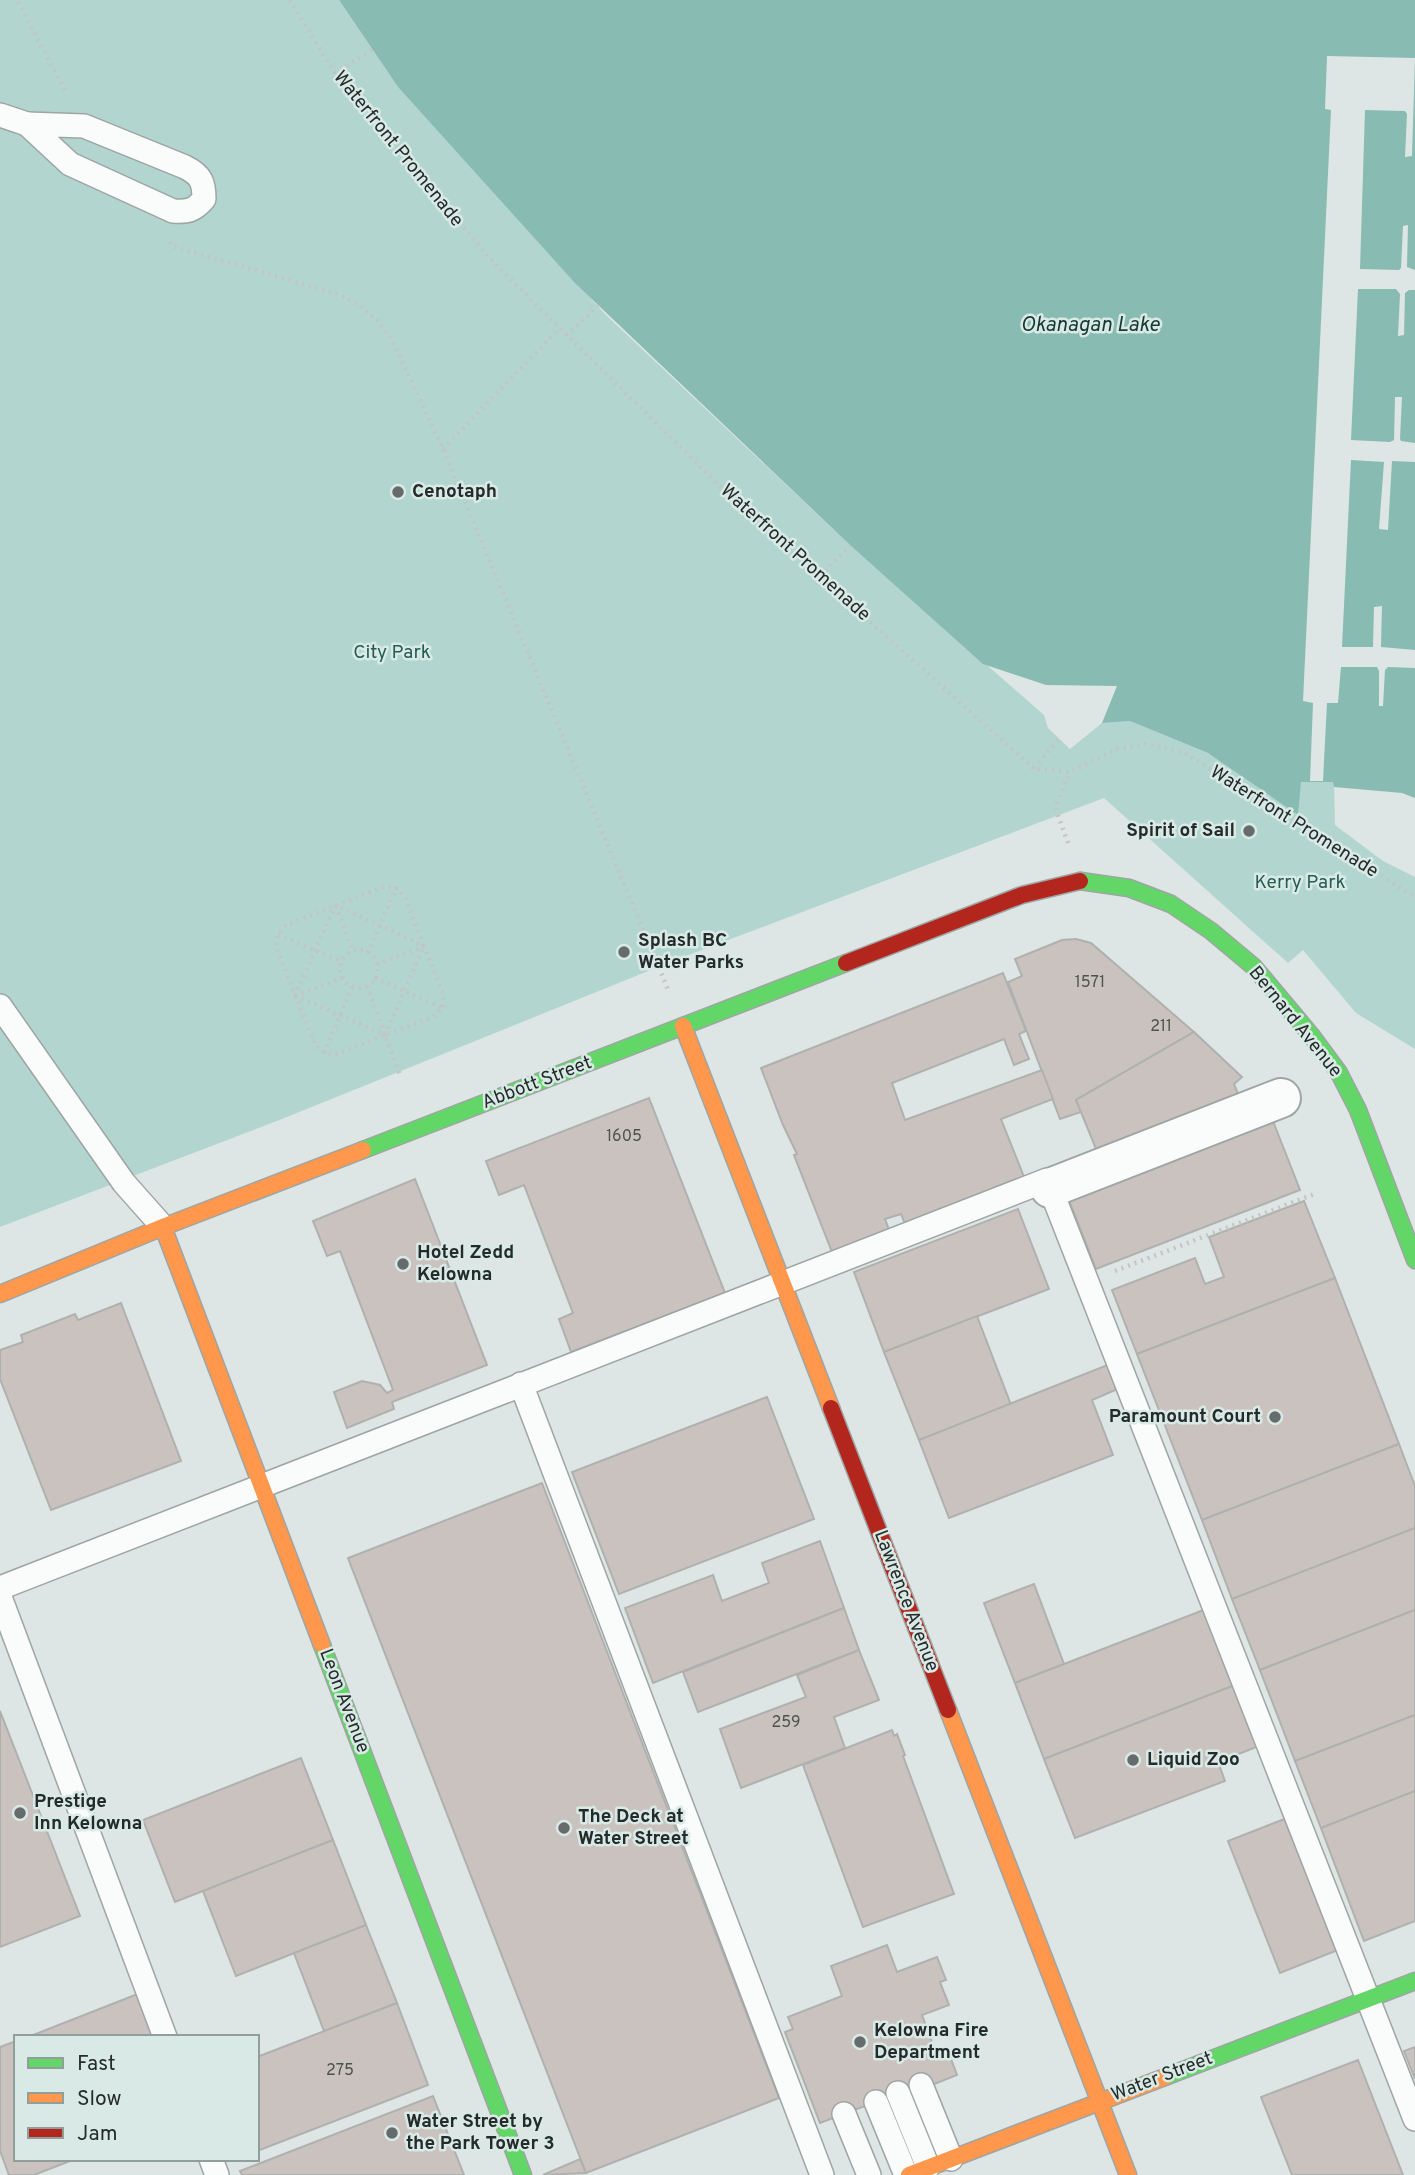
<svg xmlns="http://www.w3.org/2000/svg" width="1415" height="2175" viewBox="0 0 1415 2175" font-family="Overpass,sans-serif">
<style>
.green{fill:#b2d6cf}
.water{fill:#88bbb1}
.pier{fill:#dde6e4}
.building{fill:#cac2bf;stroke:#afb1af;stroke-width:2}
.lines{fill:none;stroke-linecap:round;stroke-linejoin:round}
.lane-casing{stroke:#9ea5a4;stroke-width:26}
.street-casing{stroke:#9ea5a4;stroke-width:42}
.fast-casing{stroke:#9ea5a4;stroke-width:19}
.slow-casing{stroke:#9ea5a4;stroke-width:19}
.jam-casing{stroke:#9ea5a4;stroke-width:19}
.path{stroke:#c2c5c4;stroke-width:4.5;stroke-dasharray:2 5;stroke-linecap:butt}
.lane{stroke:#fafbfb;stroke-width:23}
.street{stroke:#fafbfb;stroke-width:38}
.fast{stroke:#63d668;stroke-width:16}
.slow{stroke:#ff974d;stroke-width:16}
.jam{stroke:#b3261e;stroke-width:16}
.poi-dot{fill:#656c6b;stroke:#d9eae6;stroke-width:2.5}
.labels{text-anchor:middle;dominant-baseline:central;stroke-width:5;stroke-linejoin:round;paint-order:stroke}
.number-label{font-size:16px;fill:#4e514f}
.street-label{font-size:19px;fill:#252b2a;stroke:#d9eae6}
.poi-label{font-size:19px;font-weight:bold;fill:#252b2a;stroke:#d9eae6;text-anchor:start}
.park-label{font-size:19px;fill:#245d52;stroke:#d9eae6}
.water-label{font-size:21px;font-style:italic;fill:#173933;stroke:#d9eae6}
</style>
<rect width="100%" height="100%" fill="#dde6e4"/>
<path class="green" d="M 0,0 L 339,0 L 398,87 L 606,315 L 850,545 L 1044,715 L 1048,728 L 1070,749 L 1102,723 L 1130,721 L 1208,753 L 1298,814 L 1300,782 L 1334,782 L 1335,825 L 1383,861 L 1415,877 L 1415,1049 L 1356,1013 L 1303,950 L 1288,963 L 1104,798 L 678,959 L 282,1119 L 0,1227 Z"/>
<path class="water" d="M 339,0 L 1415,0 L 1415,798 L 1402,793 L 1334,787 L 1333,782 L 1301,782 L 1298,815 L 1208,753 L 1130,721 L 1102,723 L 1117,686 L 1046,685 L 983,664 L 850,545 L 575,283 L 398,87 Z"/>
<path class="pier" d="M 1327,56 L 1415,58 L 1412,156 L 1405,157 L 1407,114 L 1405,111 L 1365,110 L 1360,269 L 1399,270 L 1401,268 L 1403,226 L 1408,225 L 1407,267 L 1415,270 L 1415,290 L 1409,290 L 1405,293 L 1404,335 L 1398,336 L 1400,294 L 1396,289 L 1358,289 L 1351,440 L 1390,442 L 1394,440 L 1395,397 L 1402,397 L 1400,439 L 1401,441 L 1415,443 L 1415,462 L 1392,461 L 1388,530 L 1379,529 L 1384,462 L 1351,460 L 1342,647 L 1373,647 L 1374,607 L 1382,606 L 1381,647 L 1415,650 L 1415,668 L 1388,667 L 1385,670 L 1383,706 L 1379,706 L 1379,671 L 1377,667 L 1341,667 L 1338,703 L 1327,703 L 1323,781 L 1310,781 L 1313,703 L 1303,701 L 1331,110 L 1325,109 Z"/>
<g class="building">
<path d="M 1076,939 L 1091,943 L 1194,1032 L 1076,1100 L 1081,1112 L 1060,1119 L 1008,982 L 1022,976 L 1015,959 L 1062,940 Z"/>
<path d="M 1003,973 L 1026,1031 L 1019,1034 L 1029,1059 L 1014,1065 L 1004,1039 L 892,1083 L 905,1120 L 1042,1070 L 1053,1099 L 1001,1119 L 1024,1177 L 905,1224 L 901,1214 L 885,1219 L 889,1230 L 832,1252 L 794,1155 L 797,1154 L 783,1125 L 761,1068 Z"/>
<path d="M 1194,1032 L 1242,1077 L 1234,1084 L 1238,1094 L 1096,1149 L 1076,1100 Z"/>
<path d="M 649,1098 L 725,1293 L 571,1352 L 559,1319 L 573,1313 L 524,1185 L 499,1195 L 486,1161 Z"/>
<path d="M 1271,1116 L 1300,1190 L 1096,1269 L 1067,1195 Z"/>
<path d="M 415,1179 L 487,1365 L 392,1402 L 394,1409 L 347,1428 L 334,1392 L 362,1381 L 380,1385 L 387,1393 L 393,1390 L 340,1251 L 327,1256 L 313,1221 Z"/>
<path d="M 1304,1201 L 1335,1278 L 1137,1354 L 1112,1290 L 1195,1258 L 1205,1284 L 1224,1277 L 1209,1237 Z"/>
<path d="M 1018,1209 L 1049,1289 L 884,1352 L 854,1272 Z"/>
<path d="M 1335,1278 L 1399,1444 L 1202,1520 L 1137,1354 Z"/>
<path d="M 121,1303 L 181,1461 L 51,1510 L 0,1379 L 0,1350 L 23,1342 L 21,1335 L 75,1314 L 78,1320 Z"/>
<path d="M 977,1316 L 1011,1405 L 919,1440 L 884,1352 Z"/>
<path d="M 1110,1364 L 1120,1388 L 1092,1400 L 1113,1455 L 949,1518 L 919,1440 Z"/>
<path d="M 767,1397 L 814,1519 L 619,1594 L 572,1472 Z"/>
<path d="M 1399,1444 L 1415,1486 L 1415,1528 L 1232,1599 L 1202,1520 Z"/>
<path d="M 542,1483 L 779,2098 L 586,2173 L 348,1558 Z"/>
<path d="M 1415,1528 L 1415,1610 L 1260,1670 L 1232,1599 Z"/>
<path d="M 820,1541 L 844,1608 L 653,1683 L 625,1608 L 713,1575 L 722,1601 L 769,1583 L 762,1563 Z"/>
<path d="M 1034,1584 L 1064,1664 L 1015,1683 L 984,1603 Z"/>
<path d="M 844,1608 L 859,1650 L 698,1712 L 683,1672 Z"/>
<path d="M 1206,1609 L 1235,1685 L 1044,1759 L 1015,1683 Z"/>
<path d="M 1415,1610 L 1415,1715 L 1295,1761 L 1260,1670 Z"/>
<path d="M 859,1650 L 879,1700 L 834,1717 L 845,1748 L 741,1788 L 720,1729 L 806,1697 L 797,1675 Z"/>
<path d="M 1235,1685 L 1259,1746 L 1218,1762 L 1225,1781 L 1075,1838 L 1044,1759 Z"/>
<path d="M 0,1711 L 80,1916 L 0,1947 Z"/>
<path d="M 1415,1715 L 1415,1791 L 1321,1828 L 1295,1761 Z"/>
<path d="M 892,1730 L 894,1736 L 897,1734 L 905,1755 L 903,1756 L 954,1894 L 863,1927 L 803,1765 Z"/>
<path d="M 301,1758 L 333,1840 L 175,1902 L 143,1820 Z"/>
<path d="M 1415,1791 L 1415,1921 L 1364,1941 L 1321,1828 Z"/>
<path d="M 1292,1816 L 1343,1948 L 1280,1973 L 1228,1841 Z"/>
<path d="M 333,1840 L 366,1925 L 236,1976 L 203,1891 Z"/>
<path d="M 366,1925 L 397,2003 L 324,2031 L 294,1953 Z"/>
<path d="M 887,1945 L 897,1972 L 937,1957 L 946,1980 L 940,1982 L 949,2005 L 922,2015 L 937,2056 L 948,2051 L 957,2075 L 932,2085 L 931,2081 L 820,2123 L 785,2032 L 793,2029 L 788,2017 L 842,1996 L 831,1966 Z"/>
<path d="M 145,1991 L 163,2037 L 28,2037 L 130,1997 Z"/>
<path d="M 397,2003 L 428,2085 L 257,2151 L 257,2057 Z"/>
<path d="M 16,2041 L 16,2159 L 75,2159 L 34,2175 L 9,2175 L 0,2151 L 0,2047 Z"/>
<path d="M 1415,2047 L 1415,2079 L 1404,2051 Z"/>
<path d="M 1358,2060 L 1403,2175 L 1292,2175 L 1261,2097 Z"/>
<path d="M 433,2096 L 464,2175 L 242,2175 L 240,2171 Z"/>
<path d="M 580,2159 L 586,2173 L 543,2175 Z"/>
</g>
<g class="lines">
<defs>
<g id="lane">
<path d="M 0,115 L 27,124"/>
<path d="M 27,124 L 84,126 L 185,167 C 201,175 204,182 204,199 C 194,211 187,212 173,211 L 70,164 Z"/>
<path d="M 0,1006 L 124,1183 L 163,1227"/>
<path d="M 521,1384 L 822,2175"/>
<path d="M 0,1588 L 1047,1180 L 1415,2119"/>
<path d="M 0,1597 L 165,2037"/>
<path d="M 921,2085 L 951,2159"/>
<path d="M 898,2093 L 928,2167"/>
<path d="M 876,2102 L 906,2175"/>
<path d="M 844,2114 L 869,2175"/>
<path d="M 211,2159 L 217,2175"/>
</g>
<path id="street" d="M 1050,1188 L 1281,1098"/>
<g id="fast">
<path d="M 1080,881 L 1129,888 L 1171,904 L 1211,931 L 1254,967 L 1311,1035 L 1339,1073 L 1358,1110 L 1415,1260"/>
<path d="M 363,1150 L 846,963"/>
<path d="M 322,1645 L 523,2175"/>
<path d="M 1165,2077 L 1415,1981"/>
</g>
<g id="slow">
<path d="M 683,1026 L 831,1408"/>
<path d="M 163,1227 L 322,1645"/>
<path d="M 0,1294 L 163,1227 L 363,1150"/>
<path d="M 948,1710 L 1128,2175"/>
<path d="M 909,2175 L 1165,2077"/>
</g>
<g id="jam">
<path d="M 846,963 L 1022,895 L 1080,881"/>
<path d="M 831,1408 L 948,1710"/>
</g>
</defs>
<use href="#lane" class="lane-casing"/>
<use href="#street" class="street-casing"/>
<use href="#fast" class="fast-casing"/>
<use href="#slow" class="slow-casing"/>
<use href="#jam" class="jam-casing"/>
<g class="path">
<path d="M 290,0 L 339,80 L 493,262 L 726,492 L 1034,769 L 1070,772 L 1117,749 L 1147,744 L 1185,753 L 1415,897"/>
<path d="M 18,2 L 67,94"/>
<path d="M 335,74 L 372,49"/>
<path d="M 170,242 L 172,246 L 343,296 L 360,306 L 378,321 L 392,340 L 443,449 L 669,992"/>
<path d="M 566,335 L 598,306"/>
<path d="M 443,449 L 560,328"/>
<path d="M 820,576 L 850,545"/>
<path d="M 1034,768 L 1059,739"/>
<path d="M 1068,843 L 1055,807 L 1070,772"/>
<path d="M 336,906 L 353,952"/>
<path d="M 278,935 L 342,962"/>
<circle cx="359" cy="969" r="19"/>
<path d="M 368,953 L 396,888"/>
<path d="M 377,964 L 424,947"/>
<path d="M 375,978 L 443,1008"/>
<path d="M 367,986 L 400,1075"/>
<path d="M 295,996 L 385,1035 L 424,946 L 405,897 L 396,888 L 383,887 L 286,925 L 278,934 L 276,946 L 315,1045 L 324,1053 L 336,1054 L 385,1035 L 433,1017 L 443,1008 L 443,994 L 424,946 L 335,905"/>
<path d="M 295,996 L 335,906"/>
<path d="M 295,996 L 342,978"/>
<path d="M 324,1053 L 352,987"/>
<path d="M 1115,1271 L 1317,1193"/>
</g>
<use href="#lane" class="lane"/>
<use href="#street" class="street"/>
<use href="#fast" class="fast"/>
<use href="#slow" class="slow"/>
<use href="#jam" class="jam"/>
</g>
<g class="poi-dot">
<circle cx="398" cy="492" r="7"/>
<circle cx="1249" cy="831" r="7"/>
<circle cx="624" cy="952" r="7"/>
<circle cx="403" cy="1264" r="7"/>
<circle cx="1275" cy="1417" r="7"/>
<circle cx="1133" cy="1760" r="7"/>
<circle cx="20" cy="1813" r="7"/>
<circle cx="564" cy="1828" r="7"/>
<circle cx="860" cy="2042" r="7"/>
<circle cx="392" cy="2133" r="7"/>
</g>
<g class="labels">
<g class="number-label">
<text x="1090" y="983">1571</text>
<text x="1161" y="1027">211</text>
<text x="624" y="1137">1605</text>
<text x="786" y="1723">259</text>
<text x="340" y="2071">275</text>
</g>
<g class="street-label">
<text transform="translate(398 149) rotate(51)">Waterfront Promenade</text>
<text transform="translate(795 553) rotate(42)">Waterfront Promenade</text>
<text transform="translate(1294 822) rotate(32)">Waterfront Promenade</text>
<text transform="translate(1295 1022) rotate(51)">Bernard Avenue</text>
<text transform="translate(537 1083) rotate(-21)">Abbott Street</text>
<text transform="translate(906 1601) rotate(69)">Lawrence Avenue</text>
<text transform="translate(344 1701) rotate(69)">Leon Avenue</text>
<text transform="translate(1162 2077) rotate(-21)">Water Street</text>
</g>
<g class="poi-label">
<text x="412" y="492">Cenotaph</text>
<text x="1235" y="831" text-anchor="end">Spirit of Sail</text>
<text x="638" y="941">Splash BC<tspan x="638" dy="22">Water Parks</tspan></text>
<text x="417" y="1253">Hotel Zedd<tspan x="417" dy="22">Kelowna</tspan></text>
<text x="1261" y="1417" text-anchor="end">Paramount Court</text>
<text x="1147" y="1760">Liquid Zoo</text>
<text x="34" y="1802">Prestige<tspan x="34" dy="22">Inn Kelowna</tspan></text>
<text x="578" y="1817">The Deck at<tspan x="578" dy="22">Water Street</tspan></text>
<text x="874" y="2031">Kelowna Fire<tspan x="874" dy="22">Department</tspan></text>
<text x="406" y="2122">Water Street by<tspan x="406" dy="22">the Park Tower 3</tspan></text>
</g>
<g class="park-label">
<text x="392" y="653">City Park</text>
<text x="1300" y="883">Kerry Park</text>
</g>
<g class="water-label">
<text x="1090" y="325">Okanagan Lake</text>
</g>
</g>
<rect x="14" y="2035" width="245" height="126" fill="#d9eae6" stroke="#919e9b" stroke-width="2"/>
<rect x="28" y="2058" width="35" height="10" fill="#63d668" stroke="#919e9b" stroke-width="2"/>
<text x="77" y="2070" font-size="21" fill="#252b2a">Fast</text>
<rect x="28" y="2093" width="35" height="10" fill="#ff974d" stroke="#919e9b" stroke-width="2"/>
<text x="77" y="2105" font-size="21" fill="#252b2a">Slow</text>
<rect x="28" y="2128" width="35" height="10" fill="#b3261e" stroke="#919e9b" stroke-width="2"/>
<text x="77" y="2140" font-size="21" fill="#252b2a">Jam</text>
</svg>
